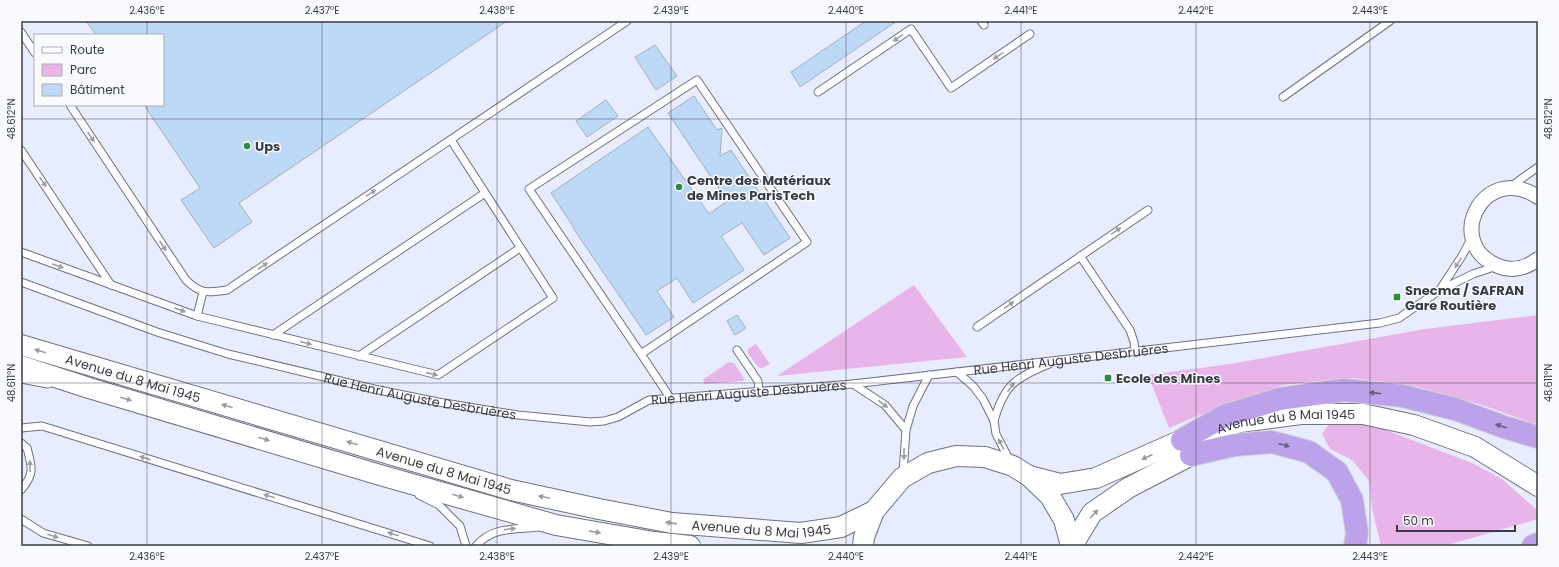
<svg xmlns="http://www.w3.org/2000/svg" width="1559" height="567" viewBox="0 0 1559 567" font-family="Poppins,sans-serif">
<style>
.green{fill:#e9b4ea}
.building{fill:#bed9f5;stroke:#a1b1c2}
.lines{fill:none;stroke-linecap:round;stroke-linejoin:round}
.service-casing{stroke:#6c7184;stroke-width:9}
.minor-casing{stroke:#6c7184;stroke-width:16}
.secondary-casing{stroke:#6c7184;stroke-width:22}
.trunk-casing{stroke:#cfd0d2;stroke-width:24}
.service{stroke:#fff;stroke-width:7}
.minor{stroke:#fff;stroke-width:14}
.secondary{stroke:#fff;stroke-width:20}
.trunk{stroke:#bca2ea;stroke-width:22}
.oneway{fill:#9c9ea2}
.oneway2{fill:#67607e}
.ticks{fill:none;stroke:#393c44;stroke-width:1;stroke-opacity:0.45}
.poi-dot{fill:#308b3c;stroke:#f8fafe;stroke-width:1.5}
.labels{text-anchor:middle;dominant-baseline:central;stroke-width:3;stroke-linejoin:round;paint-order:stroke}
.poi-label{font-size:13px;font-weight:bold;fill:#393c44;stroke:#f8fafe;text-anchor:start}
.street-label{font-size:13px;fill:#393c44;stroke:#f8fafe}
.neatline{fill:none;stroke:#393c44;stroke-width:1.5}
.ticks-label{font-size:10px;text-anchor:middle;fill:#393c44}
</style>
<rect width="100%" height="100%" fill="#e7ecfe"/>
<g class="green">
<path d="M 914,285 L 967,357 L 777,376 Z"/>
<path d="M 1538,315 L 1538,425 L 1482,405 L 1415,386 L 1352,378 L 1283,385 L 1219,407 L 1169,428 L 1148,375 L 1230,364 L 1425,329 Z"/>
<path d="M 756,344 L 770,364 L 762,368 L 758,367 L 748,353 L 748,349 Z"/>
<path d="M 729,362 L 734,363 L 745,380 L 741,381 L 704,384 L 703,380 L 704,379 Z"/>
<path d="M 1331,421 L 1365,422 L 1472,463 L 1502,479 L 1538,511 L 1538,519 L 1444,546 L 1381,546 L 1372,508 L 1369,481 L 1352,460 L 1330,449 L 1322,434 Z"/>
</g>
<g class="building">
<path d="M 86,21 L 507,21 L 239,203 L 252,222 L 214,248 L 181,200 L 200,188 L 144,105 L 163,105 L 163,35 L 96,35 Z"/>
<path d="M 866,21 L 897,21 L 800,87 L 791,72 Z"/>
<path d="M 655,45 L 677,76 L 656,90 L 635,57 Z"/>
<path d="M 694,96 L 717,130 L 722,128 L 720,156 L 731,150 L 790,238 L 764,255 L 742,223 L 721,236 L 744,270 L 693,303 L 677,278 L 657,291 L 674,317 L 646,335 L 573,228 L 574,228 L 551,193 L 648,127 L 709,214 L 727,201 L 668,113 Z"/>
<path d="M 606,100 L 618,116 L 587,137 L 576,121 Z"/>
<path d="M 737,315 L 746,328 L 735,335 L 727,321 Z"/>
</g>
<g class="lines">
<defs>
<g id="service">
<path d="M 981,21 L 984,25"/>
<path d="M 21,32 L 35,53"/>
<path d="M 818,92 L 911,29 L 951,88 L 1030,34"/>
<path d="M 1283,97 L 1390,21"/>
<path d="M 70,105 L 186,280 C 200,294 208,293 227,290 L 627,21"/>
<path d="M 21,150 L 111,285"/>
<path d="M 1510,187 L 1538,167"/>
<path d="M 21,252 L 197,316 L 438,375 L 553,298 L 451,140"/>
<path d="M 1080,256 L 1130,330 L 1134,342 L 1135,352"/>
<path id="s1" d="M 21,282 L 157,332 L 228,354 L 374,389 L 438,402 L 518,415 L 590,422 L 604,421 L 618,417 L 649,400 L 853,384 L 1380,323 L 1399,318 L 1440,290 L 1473,274 L 1497,266"/>
<path d="M 1441,288 L 1462,256 L 1472,237"/>
<path d="M 197,316 L 203,292"/>
<path d="M 977,327 L 1148,210"/>
<path d="M 273,335 L 485,193"/>
<path d="M 737,350 L 758,381 L 759,393"/>
<path d="M 641,354 L 529,189 L 697,80 L 807,242 L 641,354 L 671,399"/>
<path d="M 359,356 L 520,248"/>
<path d="M 957,372 L 973,386 L 983,399 L 994,421 L 996,434 L 1010,461"/>
<path d="M 21,379 L 48,384"/>
<path d="M 853,384 L 885,405 L 906,430"/>
<path d="M 994,421 C 1004,385 1015,378 1049,364"/>
<path d="M 21,428 L 42,426 L 430,546"/>
<path d="M 21,443 L 27,448 C 32,467 35,474 21,490"/>
<path d="M 903,473 L 906,430 L 913,406 L 929,375"/>
<path d="M 419,495 L 439,505 L 460,526 L 466,546"/>
<path d="M 21,519 L 43,533 L 88,546"/>
<path d="M 476,546 C 493,526 515,530 538,527"/>
</g>
<path id="minor" d="M 1538,197 C 1484,161 1442,243 1498,266 C 1512,272 1526,268 1538,259"/>
<g id="secondary">
<path id="s2" d="M 21,345 L 511,490 L 599,509 L 672,523 L 801,533 L 841,527 L 874,511"/>
<path d="M 21,366 L 89,388 L 380,475 L 556,525 L 654,542 L 690,546"/>
<path id="s3" d="M 1029,476 L 1060,484 L 1096,478 L 1182,440 L 1240,422 L 1301,414 L 1363,414 L 1414,425 L 1475,447 L 1538,486"/>
<path d="M 863,546 L 864,537 L 874,511 L 902,478 L 928,463 L 956,456 L 985,457 L 1013,466 L 1029,476 L 1050,496 L 1064,520 L 1071,546"/>
<path d="M 1072,546 L 1092,513 L 1128,488 L 1205,448"/>
</g>
<g id="trunk">
<path d="M 1182,440 L 1224,416 L 1279,399 L 1344,390 L 1403,396 L 1455,409 L 1504,427 L 1538,437"/>
<path d="M 1191,455 L 1234,445 L 1272,442 L 1309,452 L 1337,472 L 1352,500 L 1357,533 L 1355,546"/>
<path d="M 1533,546 L 1538,544"/>
</g>
</defs>
<use href="#service" class="service-casing"/>
<use href="#minor" class="minor-casing"/>
<use href="#secondary" class="secondary-casing"/>
<use href="#trunk" class="trunk-casing"/>
<use href="#service" class="service"/>
<use href="#minor" class="minor"/>
<use href="#secondary" class="secondary"/>
<use href="#trunk" class="trunk"/>
</g>
<defs><path id="oneway-solid" d="M-6-.8H1V-3.2L6.5 0L1 3.2V.8H-6Z"/></defs>
<g class="oneway">
<use href="#oneway-solid" transform="translate(898 38) rotate(146)"/>
<use href="#oneway-solid" transform="translate(998 56) rotate(146)"/>
<use href="#oneway-solid" transform="translate(91 137) rotate(56)"/>
<use href="#oneway-solid" transform="translate(43 182) rotate(56)"/>
<use href="#oneway-solid" transform="translate(371 193) rotate(-34)"/>
<use href="#oneway-solid" transform="translate(1116 231) rotate(-34)"/>
<use href="#oneway-solid" transform="translate(163 246) rotate(56)"/>
<use href="#oneway-solid" transform="translate(1458 263) rotate(124)"/>
<use href="#oneway-solid" transform="translate(58 266) rotate(20)"/>
<use href="#oneway-solid" transform="translate(263 266) rotate(-34)"/>
<use href="#oneway-solid" transform="translate(1009 305) rotate(-34)"/>
<use href="#oneway-solid" transform="translate(180 310) rotate(20)"/>
<use href="#oneway-solid" transform="translate(306 343) rotate(14)"/>
<use href="#oneway-solid" transform="translate(40 351) rotate(-164)"/>
<use href="#oneway-solid" transform="translate(432 374) rotate(13)"/>
<use href="#oneway-solid" transform="translate(1011 387) rotate(-54)"/>
<use href="#oneway-solid" transform="translate(126 399) rotate(16)"/>
<use href="#oneway-solid" transform="translate(883 404) rotate(37)"/>
<use href="#oneway-solid" transform="translate(227 406) rotate(-163)"/>
<use href="#oneway-solid" transform="translate(264 439) rotate(17)"/>
<use href="#oneway-solid" transform="translate(352 443) rotate(-163)"/>
<use href="#oneway-solid" transform="translate(1001 444) rotate(-118)"/>
<use href="#oneway-solid" transform="translate(904 454) rotate(91)"/>
<use href="#oneway-solid" transform="translate(1147 457) rotate(156)"/>
<use href="#oneway-solid" transform="translate(145 458) rotate(-163)"/>
<use href="#oneway-solid" transform="translate(30 466) rotate(-91)"/>
<use href="#oneway-solid" transform="translate(269 496) rotate(-163)"/>
<use href="#oneway-solid" transform="translate(458 496) rotate(16)"/>
<use href="#oneway-solid" transform="translate(544 497) rotate(-168)"/>
<use href="#oneway-solid" transform="translate(1094 514) rotate(-46)"/>
<use href="#oneway-solid" transform="translate(671 523) rotate(-172)"/>
<use href="#oneway-solid" transform="translate(510 529) rotate(-6)"/>
<use href="#oneway-solid" transform="translate(595 532) rotate(11)"/>
<use href="#oneway-solid" transform="translate(393 534) rotate(-163)"/>
<use href="#oneway-solid" transform="translate(53 536) rotate(16)"/>
</g>
<g class="oneway2">
<use href="#oneway-solid" transform="translate(1375 393) rotate(-174)"/>
<use href="#oneway-solid" transform="translate(1501 426) rotate(-161)"/>
<use href="#oneway-solid" transform="translate(1284 445) rotate(15)"/>
</g>
<path class="ticks" d="M 147,21 L 147,35M 322,21 L 322,546M 497,21 L 497,546M 671,21 L 671,546M 846,21 L 846,546M 1021,21 L 1021,546M 1196,21 L 1196,546M 1370,21 L 1370,546M 147,105 L 147,546M 21,119 L 1538,119M 21,383 L 1538,383"/>
<g class="poi-dot">
<circle cx="247" cy="146" r="4"/>
<circle cx="679" cy="187" r="4"/>
<rect x="1393" y="293" width="8" height="8" rx="2"/>
<rect x="1104" y="374" width="8" height="8" rx="2"/>
</g>
<g class="labels">
<g class="poi-label">
<text x="255" y="146">Ups</text>
<text x="687" y="180">Centre des Matériaux<tspan x="687" dy="15">de Mines ParisTech</tspan></text>
<text x="1405" y="290">Snecma / SAFRAN<tspan x="1405" dy="15">Gare Routière</tspan></text>
<text x="1116" y="378">Ecole des Mines</text>
</g>
<g class="street-label">
<text stroke="none"><textPath href="#s1" startOffset="1076">Rue Henri Auguste Desbruères</textPath></text>
<text stroke="none"><textPath href="#s2" startOffset="117">Avenue du 8 Mai 1945</textPath></text>
<text stroke="none"><textPath href="#s1" startOffset="752">Rue Henri Auguste Desbruères</textPath></text>
<text stroke="none"><textPath href="#s1" startOffset="416">Rue Henri Auguste Desbruères</textPath></text>
<text stroke="none"><textPath href="#s3" startOffset="269">Avenue du 8 Mai 1945</textPath></text>
<text stroke="none"><textPath href="#s2" startOffset="441">Avenue du 8 Mai 1945</textPath></text>
<text stroke="none"><textPath href="#s2" startOffset="765">Avenue du 8 Mai 1945</textPath></text>
</g>
</g>
<rect width="1559" height="567" fill="none" stroke="#f8fafe" stroke-width="44"/>
<rect x="34" y="34" width="130" height="72" fill="#f8fafe" stroke="#acaeb4"/>
<rect x="42" y="47" width="20" height="6" fill="#ffffff" stroke="#acaeb4"/>
<text x="70" y="54" font-size="12" fill="#393c44">Route</text>
<rect x="42" y="64" width="20" height="12" fill="#e9b4ea" stroke="#acaeb4"/>
<text x="70" y="74" font-size="12" fill="#393c44">Parc</text>
<rect x="42" y="84" width="20" height="12" fill="#bed9f5" stroke="#acaeb4"/>
<text x="70" y="94" font-size="12" fill="#393c44">Bâtiment</text>
<path d="M1397 525v6h118v-6" fill="none" stroke="#393c44" stroke-width="2"/>
<text x="1403" y="525" font-size="12" fill="#393c44" stroke="#f8fafe" stroke-width="3" paint-order="stroke">50 m</text>
<rect x="22" y="22" width="1515" height="523" class="neatline"/>
<g class="ticks-label">
<text x="147" y="14">2.436°E</text>
<text x="322" y="14">2.437°E</text>
<text x="497" y="14">2.438°E</text>
<text x="671" y="14">2.439°E</text>
<text x="846" y="14">2.440°E</text>
<text x="1021" y="14">2.441°E</text>
<text x="1196" y="14">2.442°E</text>
<text x="1370" y="14">2.443°E</text>
<text transform="translate(11 119) rotate(-90)" y="4">48.612°N</text>
<text transform="translate(1548 119) rotate(-90)" y="4">48.612°N</text>
<text transform="translate(11 383) rotate(-90)" y="4">48.611°N</text>
<text transform="translate(1548 383) rotate(-90)" y="4">48.611°N</text>
<text x="147" y="560">2.436°E</text>
<text x="322" y="560">2.437°E</text>
<text x="497" y="560">2.438°E</text>
<text x="671" y="560">2.439°E</text>
<text x="846" y="560">2.440°E</text>
<text x="1021" y="560">2.441°E</text>
<text x="1196" y="560">2.442°E</text>
<text x="1370" y="560">2.443°E</text>
</g>
</svg>
